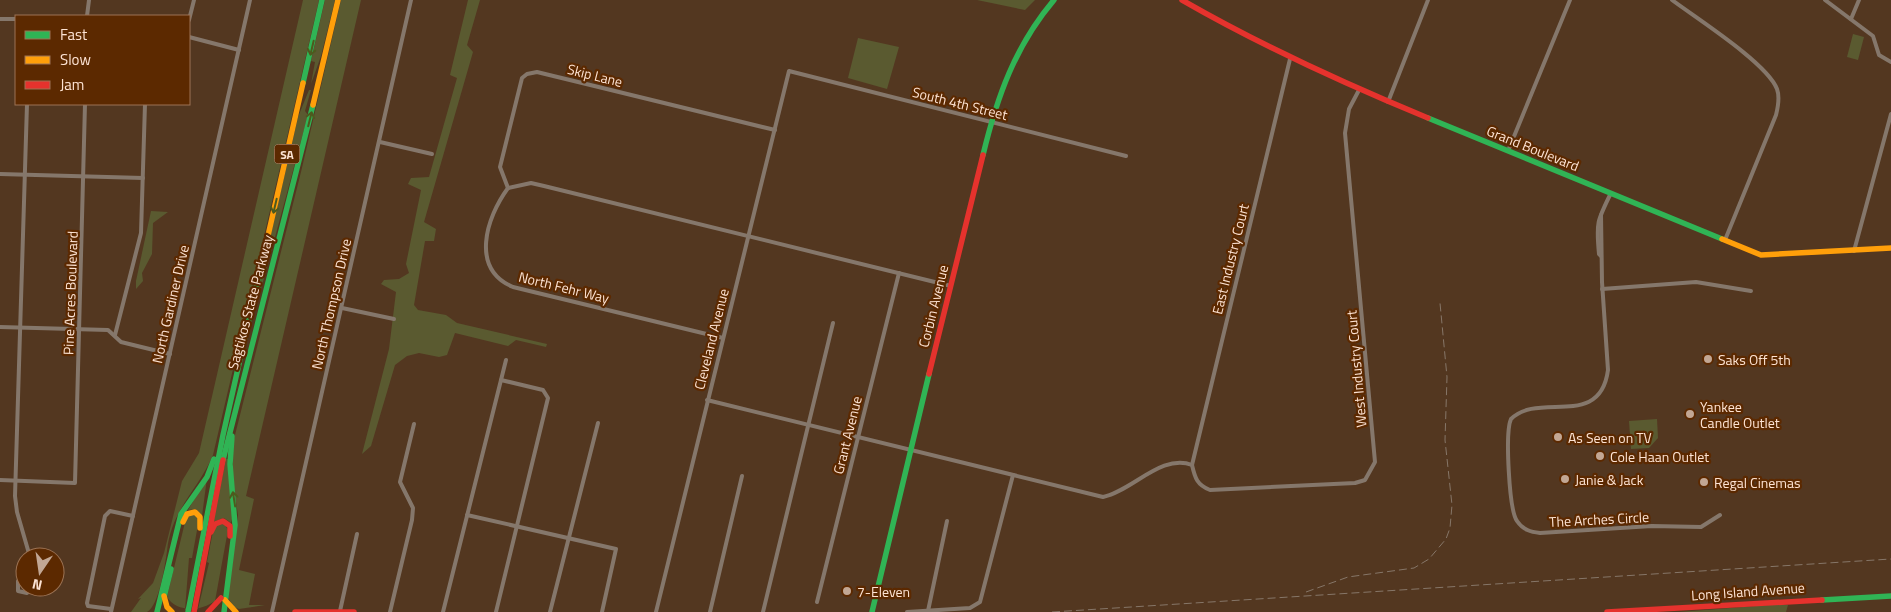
<svg xmlns="http://www.w3.org/2000/svg" width="1891" height="612" viewBox="0 0 1891 612" font-family="'Titillium Web',sans-serif">
<style>
.green{fill:#5a5a30}
.lines{fill:none;stroke-linecap:round;stroke-linejoin:round}
.street{stroke:#85776b;stroke-width:4}
.fast{stroke:#30b455;stroke-width:5.5}
.slow{stroke:#ff9f0a;stroke-width:5.5}
.jam{stroke:#e5322d;stroke-width:5.5}
.rail{stroke:#867668;stroke-width:1;stroke-dasharray:8 4;stroke-linecap:butt}
.oneway{stroke:#4d5a1e}
.poi-dot{fill:#c2a794;stroke:#5c2900;stroke-width:2}
.labels{text-anchor:middle;dominant-baseline:central;stroke-width:4.5;stroke-linejoin:round;paint-order:stroke}
.shield{fill:#5c2900;stroke:#cdab94;stroke-width:1}
.shield-label{font-size:12px;font-weight:bold;fill:#fde3d3}
.street-label{font-size:14px;fill:#fde3d3;stroke:#5c2900}
.poi-label{font-size:14px;fill:#fde3d3;stroke:#5c2900;text-anchor:start}
</style>
<rect width="100%" height="100%" fill="#533720"/>
<g class="green">
<path d="M 303,0 L 319,0 L 213,455 C 198,490 171,510 167,551 C 165,565 159,606 147,612 L 131,612 L 141,598 L 138,599 L 153,583 L 164,553 L 182,481 L 199,453 Z"/>
<path d="M 325,0 L 335,0 L 321,56 L 311,84 L 315,62 L 311,61 Z"/>
<path d="M 341,0 L 361,0 L 246,496 L 254,499 L 239,570 L 255,574 L 249,605 L 265,605 L 239,609 L 234,607 L 228,598 L 238,515 L 233,483 L 233,443 L 301,172 Z"/>
<path d="M 468,0 L 480,0 L 467,45 L 473,52 L 424,222 L 436,229 L 434,241 L 425,241 L 414,305 L 418,310 L 446,315 L 457,323 L 547,344 L 546,347 L 516,340 L 508,346 L 455,333 L 447,355 L 439,357 L 419,353 L 407,356 L 395,365 L 371,446 L 362,454 L 389,349 L 396,292 L 381,284 L 384,280 L 399,279 L 409,273 L 406,264 L 421,190 L 408,184 L 411,178 L 429,177 L 457,78 L 450,75 Z"/>
<path d="M 977,0 L 1035,0 L 1025,10 Z"/>
<path d="M 1853,34 L 1864,37 L 1858,60 L 1847,57 Z"/>
<path d="M 858,38 L 899,47 L 887,89 L 848,78 Z"/>
<path d="M 309,90 L 311,90 L 305,111 L 308,115 L 257,304 L 255,303 L 298,117 Z"/>
<path d="M 151,211 L 168,212 L 153,223 L 152,254 L 142,273 L 143,281 L 136,289 L 136,281 Z"/>
<path d="M 1657,419 L 1658,438 L 1649,448 L 1631,449 L 1629,421 Z"/>
<path d="M 226,459 L 228,459 L 234,512 L 231,523 L 224,518 L 213,522 Z"/>
<path d="M 207,478 L 202,516 L 196,509 L 188,510 Z"/>
<path d="M 193,513 L 199,519 L 192,558 L 189,558 L 185,610 L 198,609 L 209,563 L 207,562 L 214,526 L 224,523 L 228,530 L 215,601 C 200,612 176,612 167,597 L 186,518 Z"/>
<path d="M 1769,605 L 1788,605 L 1786,612 L 1679,612 Z"/>
</g>
<g class="lines">
<g class="street">
<path d="M 1672,0 C 1696,18 1767,63 1777,89 C 1780,97 1778,107 1776,115 L 1725,240"/>
<path d="M 1825,0 L 1873,36 L 1879,55 L 1891,62"/>
<path d="M 87,16 L 89,0"/>
<path d="M 0,19 L 16,19"/>
<path d="M 1851,19 L 1859,0"/>
<path d="M 189,20 L 194,0"/>
<path d="M 189,37 L 239,50"/>
<path d="M 1290,59 L 1192,465 C 1195,478 1197,485 1210,490 L 1355,483 L 1365,480 L 1375,462 L 1345,133 L 1349,109 L 1359,90"/>
<path d="M 1388,102 L 1428,0"/>
<path d="M 27,104 L 15,496 L 17,512 L 30,557"/>
<path d="M 380,142 L 432,154"/>
<path d="M 1508,151 L 1570,0"/>
<path d="M 0,174 L 143,178"/>
<path d="M 508,188 L 531,183 L 544,186 L 951,286"/>
<path d="M 508,188 L 500,167 L 522,78 L 527,74 L 537,72 L 775,130"/>
<path d="M 508,188 C 486,218 470,269 513,287 L 723,338"/>
<path d="M 1601,215 L 1602,282 L 1608,370 C 1600,430 1539,391 1511,419 C 1505,432 1509,510 1517,521 C 1523,530 1531,532 1540,533 L 1652,526 L 1701,527 L 1720,515"/>
<path d="M 1854,251 L 1891,114"/>
<path d="M 1601,256 L 1599,254 C 1596,223 1597,221 1611,193"/>
<path d="M 1602,289 L 1696,282 L 1751,291"/>
<path d="M 342,308 L 394,319"/>
<path d="M 0,327 L 108,330 L 121,342 L 170,354"/>
<path d="M 115,335 L 141,233 L 145,104"/>
<path d="M 707,400 L 1103,497 C 1132,491 1162,453 1192,465"/>
<path d="M 0,480 L 75,483 L 85,104"/>
<path d="M 467,515 L 616,549 L 602,612"/>
<path d="M 25,578 L 18,581 L 18,591 L 27,593 L 32,587"/>
<path d="M 817,602 L 899,273"/>
<path d="M 111,609 L 88,606 L 87,603 L 105,516 L 110,511 L 133,516"/>
<path d="M 340,611 L 357,534"/>
<path d="M 928,611 L 947,521"/>
<path d="M 111,612 L 250,0"/>
<path d="M 272,612 L 411,0"/>
<path d="M 390,612 L 412,520 L 413,508 L 400,482 L 414,424"/>
<path d="M 443,612 L 506,360"/>
<path d="M 496,612 L 548,398 L 543,390 L 501,380"/>
<path d="M 550,612 L 598,423"/>
<path d="M 656,612 L 789,71 L 1126,156"/>
<path d="M 710,612 L 742,476"/>
<path d="M 763,612 L 833,323"/>
<path d="M 907,612 L 970,608 L 980,602 L 1013,475"/>
</g>
<g class="fast">
<path d="M 303,83 L 322,0"/>
<path d="M 1428,118 L 1722,239"/>
<path d="M 983,155 C 997,97 1015,46 1054,0"/>
<path d="M 223,460 L 313,105"/>
<path d="M 164,597 L 171,569"/>
<path d="M 1822,600 L 1891,596"/>
<path d="M 157,612 L 181,514 L 207,477 L 214,459"/>
<path d="M 188,612 L 223,435 L 259,275"/>
<path d="M 224,612 L 235,525 L 230,464 L 232,436"/>
<path d="M 872,612 L 929,374"/>
</g>
<g class="slow">
<path d="M 313,105 L 338,0"/>
<path d="M 1722,239 L 1761,255 L 1891,248"/>
<path d="M 259,275 L 303,83"/>
<path d="M 183,522 L 187,514 L 195,512 L 200,517 L 200,528"/>
<path d="M 164,596 L 167,607 L 172,612"/>
<path d="M 225,600 L 236,612"/>
</g>
<g class="jam">
<path d="M 1182,0 C 1262,46 1343,83 1428,118"/>
<path d="M 929,374 L 983,155"/>
<path d="M 211,532 L 215,524 L 223,521 L 230,526 L 230,536"/>
<path d="M 194,612 L 223,460"/>
<path d="M 208,612 L 221,598"/>
<path d="M 295,612 L 354,612"/>
<path d="M 1607,612 L 1822,600"/>
</g>
<g class="rail">
<path d="M 1306,592 L 1348,577 L 1414,568 L 1429,559 L 1446,539 L 1450,528 L 1452,505 L 1445,440 L 1447,377 L 1440,303"/>
<path d="M 1052,612 L 1891,559"/>
</g>
</g>
<defs><path id="oneway-shaft" d="M-6 0H5M1.5-3L5.5 0L1.5 3" fill="none" stroke-width="1.6" stroke-linecap="round" stroke-linejoin="round" transform="scale(1.25)"/></defs>
<g class="oneway">
<use href="#oneway-shaft" transform="translate(312 48) rotate(103)"/>
<use href="#oneway-shaft" transform="translate(310 119) rotate(-76)"/>
<use href="#oneway-shaft" transform="translate(275 206) rotate(103)"/>
<use href="#oneway-shaft" transform="translate(234 499) rotate(-99)"/>
</g>
<g class="poi-dot">
<circle cx="1708" cy="359" r="5"/>
<circle cx="1690" cy="414" r="5"/>
<circle cx="1558" cy="437" r="5"/>
<circle cx="1600" cy="456" r="5"/>
<circle cx="1565" cy="479" r="5"/>
<circle cx="1704" cy="482" r="5"/>
<circle cx="847" cy="591" r="5"/>
</g>
<g class="labels">
<rect class="shield" x="274.5" y="144.5" width="25" height="19" rx="4"/>
<g class="shield-label">
<text x="287" y="154">SA</text>
</g>
<g class="street-label">
<text transform="translate(595 75) rotate(14)">Skip Lane</text>
<text transform="translate(960 103) rotate(14)">South 4th Street</text>
<text transform="translate(1533 148) rotate(22)">Grand Boulevard</text>
<text transform="translate(1230 259) rotate(-76)">East Industry Court</text>
<text transform="translate(564 287) rotate(14)">North Fehr Way</text>
<text transform="translate(70 293) rotate(-88)">Pine Acres Boulevard</text>
<text transform="translate(250 302) rotate(-75)">Sagtikos State Parkway</text>
<text transform="translate(170 304) rotate(-77)">North Gardiner Drive</text>
<text transform="translate(331 304) rotate(-77)">North Thompson Drive</text>
<text transform="translate(933 306) rotate(-76)">Corbin Avenue</text>
<text transform="translate(711 339) rotate(-76)">Cleveland Avenue</text>
<text transform="translate(1356 369) rotate(-95)">West Industry Court</text>
<text transform="translate(847 435) rotate(-76)">Grant Avenue</text>
<text transform="translate(1599 519) rotate(-3)">The Arches Circle</text>
<text transform="translate(1748 591) rotate(-4)">Long Island Avenue</text>
</g>
<g class="poi-label">
<text x="1718" y="359">Saks Off 5th</text>
<text x="1700" y="406">Yankee<tspan x="1700" dy="16">Candle Outlet</tspan></text>
<text x="1568" y="437">As Seen on TV</text>
<text x="1610" y="456">Cole Haan Outlet</text>
<text x="1575" y="479">Janie &amp; Jack</text>
<text x="1714" y="482">Regal Cinemas</text>
<text x="857" y="591">7-Eleven</text>
</g>
</g>
<rect x="15" y="15" width="175" height="90" fill="#5c2900" stroke="#9c7354"/>
<rect x="25" y="31" width="25" height="8" fill="#30b455" stroke="#9c7354"/>
<text x="60" y="40" font-size="15" fill="#fde3d3">Fast</text>
<rect x="25" y="56" width="25" height="8" fill="#ff9f0a" stroke="#9c7354"/>
<text x="60" y="65" font-size="15" fill="#fde3d3">Slow</text>
<rect x="25" y="81" width="25" height="8" fill="#e5322d" stroke="#9c7354"/>
<text x="60" y="90" font-size="15" fill="#fde3d3">Jam</text>
<g transform="translate(40 572) rotate(193)"><circle r="24" fill="#5c2900" stroke="#9c7354"/>
<path d="M0-4L9 19L0 12L-9 19Z" fill="#c2a794"/>
<text y="-8" font-size="14" font-weight="bold" text-anchor="middle" fill="#fde3d3">N</text>
</g>
</svg>
